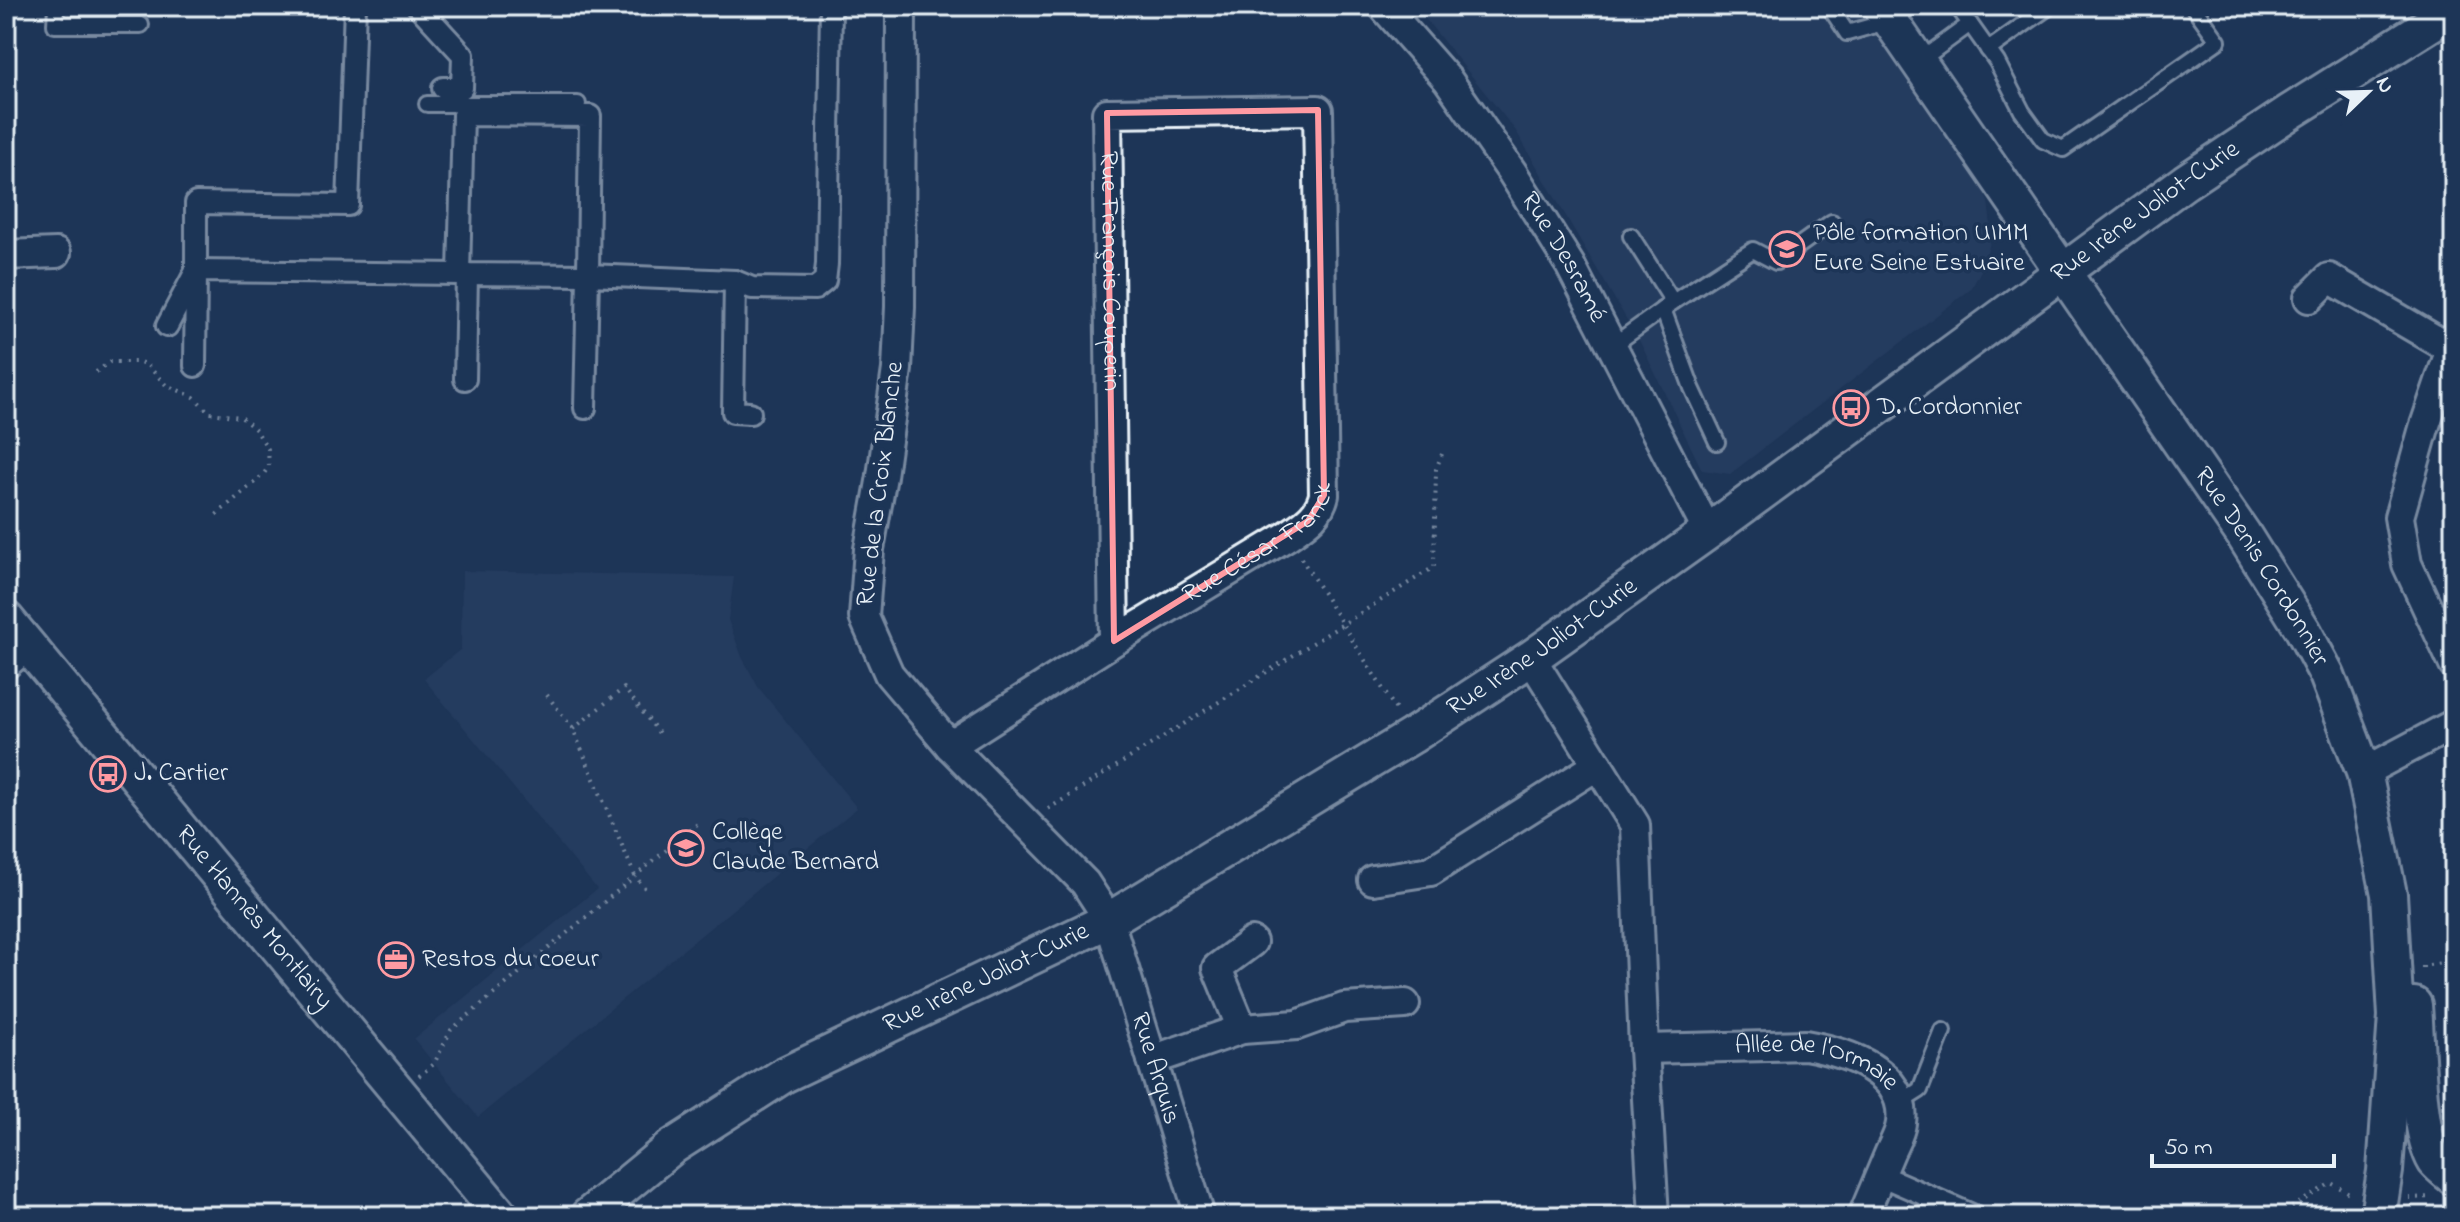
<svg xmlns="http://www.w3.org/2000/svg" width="2460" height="1222" viewBox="0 0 2460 1222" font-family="'Indie Flower',sans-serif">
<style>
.built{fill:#2d4568}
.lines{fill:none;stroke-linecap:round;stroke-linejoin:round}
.service-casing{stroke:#e8f1f8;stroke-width:20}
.pedestrian-casing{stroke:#e8f1f8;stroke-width:26}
.minor-casing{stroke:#e8f1f8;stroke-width:34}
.tertiary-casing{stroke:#e8f1f8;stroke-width:40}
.path{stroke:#e8f1f8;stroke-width:4;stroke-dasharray:2 6;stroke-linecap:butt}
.service{stroke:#1d3557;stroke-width:14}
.pedestrian{stroke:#1d3557;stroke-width:20}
.minor{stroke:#1d3557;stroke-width:28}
.tertiary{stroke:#1d3557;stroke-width:34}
.marked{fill:none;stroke:#ff9aa2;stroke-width:6;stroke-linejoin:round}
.labels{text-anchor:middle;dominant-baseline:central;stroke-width:7;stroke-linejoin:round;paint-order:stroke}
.street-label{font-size:26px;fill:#e8f1f8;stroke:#1d3557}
.poi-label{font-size:26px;fill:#e8f1f8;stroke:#1d3557;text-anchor:start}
</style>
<rect width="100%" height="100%" fill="#1d3557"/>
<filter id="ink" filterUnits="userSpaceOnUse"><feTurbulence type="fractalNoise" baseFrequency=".0125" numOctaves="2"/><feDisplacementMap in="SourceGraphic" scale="16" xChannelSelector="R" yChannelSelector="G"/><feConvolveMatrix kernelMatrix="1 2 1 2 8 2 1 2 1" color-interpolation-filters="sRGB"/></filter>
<g filter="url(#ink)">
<g class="built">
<path d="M 1415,6 L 1858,6 L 1980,183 L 1988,202 L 1992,234 L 1984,265 L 1971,289 L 1730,474 L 1702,470 L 1640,342 L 1516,131 Z"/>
<path d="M 462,571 L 734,577 L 728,620 L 742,657 L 758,687 L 857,808 L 478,1117 L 414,1039 L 597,889 L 424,679 L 461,649 Z"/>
</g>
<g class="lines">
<defs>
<g id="service">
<path d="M 56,6 L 55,25 L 141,25"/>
<path d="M 1829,6 L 1847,33 L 1890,21"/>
<path d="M 1970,24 L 1997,62 L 2022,111 L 2043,140 L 2063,149 L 2218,41 L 2193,6"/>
<path d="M 1988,50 L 2050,6"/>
<path d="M 1918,62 L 1970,24 L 1957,6"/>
<path d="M 427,104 L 578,104"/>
<path d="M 1631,236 L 1673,302"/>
<path d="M 1663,309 L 1692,388 L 1717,442"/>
<path d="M 1612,346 L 1673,302 L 1753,250 L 1776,262 L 1832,222"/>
<path d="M 1901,1102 L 1920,1090 L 1943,1031"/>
</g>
<g id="pedestrian">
<path d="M 418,6 L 463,55 L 462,88 L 443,88"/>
<path d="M 735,281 L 733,412 L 750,413"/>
<path d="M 167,326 L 196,271 L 196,203 L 348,205 L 355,6"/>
<path d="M 195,366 L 196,271 L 459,274 L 463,115 L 590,116 L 588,275 L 459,274"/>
<path d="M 465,379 L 467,274"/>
<path d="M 585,408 L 588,275 L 735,281 L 752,288 L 815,289 L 825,281 L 827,264 L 831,6"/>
<path d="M 1880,1175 L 1974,1216"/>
</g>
<g id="minor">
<path id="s1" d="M 901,6 L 900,307 L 897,369 L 882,476 L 869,549 L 864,617 L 889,674 L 950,746 L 1085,883 L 1109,920 L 1200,1216"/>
<path id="s2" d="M 1383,6 L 1448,80 L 1512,172 L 1570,265 L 1708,532"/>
<path d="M 6,255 L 56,253"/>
<path d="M 2309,298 L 2329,278 L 2451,349"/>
<path d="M 2454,346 L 2451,349 L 2424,428 L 2399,517 L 2407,564 L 2454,665"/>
<path d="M 1531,658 L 1635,825 L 1644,1049 L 1654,1216"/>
<path d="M 6,664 L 28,645"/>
<path id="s3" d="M 950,746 L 1114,641 L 1287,536 C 1304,524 1319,516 1324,495 L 1318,110 L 1107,113 L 1114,641"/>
<path d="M 2364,772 L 2454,724"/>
<path d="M 1373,880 L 1431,871 L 1598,765"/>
<path d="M 1242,1029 L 1217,968 L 1252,942"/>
<path id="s4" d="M 1644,1049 L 1805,1045 C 1845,1052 1908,1071 1901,1123 C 1900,1133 1894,1143 1890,1152 C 1881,1173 1872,1195 1863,1216"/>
<path d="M 1152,1060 L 1242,1029 L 1297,1025 L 1344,1008 L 1405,1004"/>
</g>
<g id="tertiary">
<path id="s5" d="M 1880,6 L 2243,534 L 2303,630 L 2327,675 L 2364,772 L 2389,894 L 2396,1016 L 2385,1171 L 2378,1216"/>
<path id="s6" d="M 6,619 L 501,1216"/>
<path d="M 2414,1005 C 2417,1042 2417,1132 2435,1161 C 2440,1167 2448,1173 2454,1178"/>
<path id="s7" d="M 588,1216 L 672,1147 L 784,1075 L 1109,920 L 1412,736 L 1531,658 L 1708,532 L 2185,182 L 2290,112 L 2454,9"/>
</g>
</defs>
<use href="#service" class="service-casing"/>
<use href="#pedestrian" class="pedestrian-casing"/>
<use href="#minor" class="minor-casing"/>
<use href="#tertiary" class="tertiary-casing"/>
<g class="path">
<path d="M 96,372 L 110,362 L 140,362 L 147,365 L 166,385 L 194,397 L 210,413 L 241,417 L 256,430 L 268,449 L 269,466 L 263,475 L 215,516"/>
<path d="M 1301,558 L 1398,713"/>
<path d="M 547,695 L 573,729 L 635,876 L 648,892"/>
<path d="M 573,729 L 624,688 L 662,737"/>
<path d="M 1048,809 L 1434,567 L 1436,469 L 1442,454"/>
<path d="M 2423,968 L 2423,966 L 2454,961"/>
<path d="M 419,1076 L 434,1064 L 451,1030 L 701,821"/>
<path d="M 2409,1198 L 2433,1197"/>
<path d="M 2278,1216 L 2331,1183 L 2351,1194"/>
</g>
<use href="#service" class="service"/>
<use href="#pedestrian" class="pedestrian"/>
<use href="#minor" class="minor"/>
<use href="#tertiary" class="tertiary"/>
</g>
</g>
<path d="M0 0H2460V1222H0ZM 1318,110 L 1324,495 L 1308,521 L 1114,641 L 1107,113 Z" fill="#1d3557" fill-opacity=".55" fill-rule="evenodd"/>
<path class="marked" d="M 1318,110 L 1324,495 L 1308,521 L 1114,641 L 1107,113 Z"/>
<defs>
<symbol id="school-ring" viewBox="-11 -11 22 22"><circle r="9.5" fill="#1d3557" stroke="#ff9aa2" stroke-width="1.5"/><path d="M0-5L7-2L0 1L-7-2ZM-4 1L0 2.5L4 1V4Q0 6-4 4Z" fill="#ff9aa2"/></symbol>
<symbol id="bus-ring" viewBox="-11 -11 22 22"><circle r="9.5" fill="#1d3557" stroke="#ff9aa2" stroke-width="1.5"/><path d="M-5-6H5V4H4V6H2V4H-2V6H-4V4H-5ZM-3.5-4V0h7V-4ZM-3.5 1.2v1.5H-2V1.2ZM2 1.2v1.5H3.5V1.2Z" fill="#ff9aa2"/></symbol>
<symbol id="office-ring" viewBox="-11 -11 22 22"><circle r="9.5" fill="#1d3557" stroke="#ff9aa2" stroke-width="1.5"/><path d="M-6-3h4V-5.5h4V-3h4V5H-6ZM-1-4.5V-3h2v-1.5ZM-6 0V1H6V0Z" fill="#ff9aa2"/></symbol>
</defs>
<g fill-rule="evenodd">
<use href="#school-ring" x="1767" y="229" width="40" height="40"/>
<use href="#bus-ring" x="1831" y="388" width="40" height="40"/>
<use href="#bus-ring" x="88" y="754" width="40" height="40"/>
<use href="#school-ring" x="666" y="828" width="40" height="40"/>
<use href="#office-ring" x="376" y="940" width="40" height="40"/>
</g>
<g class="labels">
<g class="street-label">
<text stroke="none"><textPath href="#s7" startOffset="1858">Rue Irène Joliot-Curie</textPath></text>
<text stroke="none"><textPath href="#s2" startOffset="310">Rue Desramé</textPath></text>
<text stroke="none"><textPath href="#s3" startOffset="1208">Rue François Couperin</textPath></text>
<text transform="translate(881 484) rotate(-83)">Rue de la Croix Blanche</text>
<text stroke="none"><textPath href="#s3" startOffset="372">Rue César Franck</textPath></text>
<text stroke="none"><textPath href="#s5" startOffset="678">Rue Denis Cordonnier</textPath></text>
<text stroke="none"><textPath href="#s7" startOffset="1114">Rue Irène Joliot-Curie</textPath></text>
<text stroke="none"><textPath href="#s6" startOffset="388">Rue Hannès Montlairy</textPath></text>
<text stroke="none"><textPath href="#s7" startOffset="466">Rue Irène Joliot-Curie</textPath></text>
<text stroke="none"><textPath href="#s1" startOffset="1162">Rue Arquis</textPath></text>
<text stroke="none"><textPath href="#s4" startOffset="176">Allée de l'Ormaie</textPath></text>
</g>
<g class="poi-label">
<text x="1813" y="234">Pôle formation UIMM<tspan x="1813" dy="30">Eure Seine Estuaire</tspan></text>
<text x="1877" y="408">D. Cordonnier</text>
<text x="134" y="774">J. Cartier</text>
<text x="712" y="833">Collège<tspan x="712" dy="30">Claude Bernard</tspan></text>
<text x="422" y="960">Restos du coeur</text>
</g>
</g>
<rect width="2460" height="1222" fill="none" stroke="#1d3557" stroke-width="32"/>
<rect x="16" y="16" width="2428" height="1190" fill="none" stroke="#e8f1f8" stroke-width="3" filter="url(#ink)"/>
<g transform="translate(2368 92) rotate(67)" stroke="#1d3557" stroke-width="6" paint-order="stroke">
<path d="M0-6L14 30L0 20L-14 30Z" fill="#e8f1f8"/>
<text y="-12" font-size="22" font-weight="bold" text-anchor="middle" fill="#e8f1f8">N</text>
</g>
<path d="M2152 1154v12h182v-12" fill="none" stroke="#e8f1f8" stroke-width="4"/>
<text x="2164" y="1154" font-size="24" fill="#e8f1f8" stroke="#1d3557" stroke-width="6" paint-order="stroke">50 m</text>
</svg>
